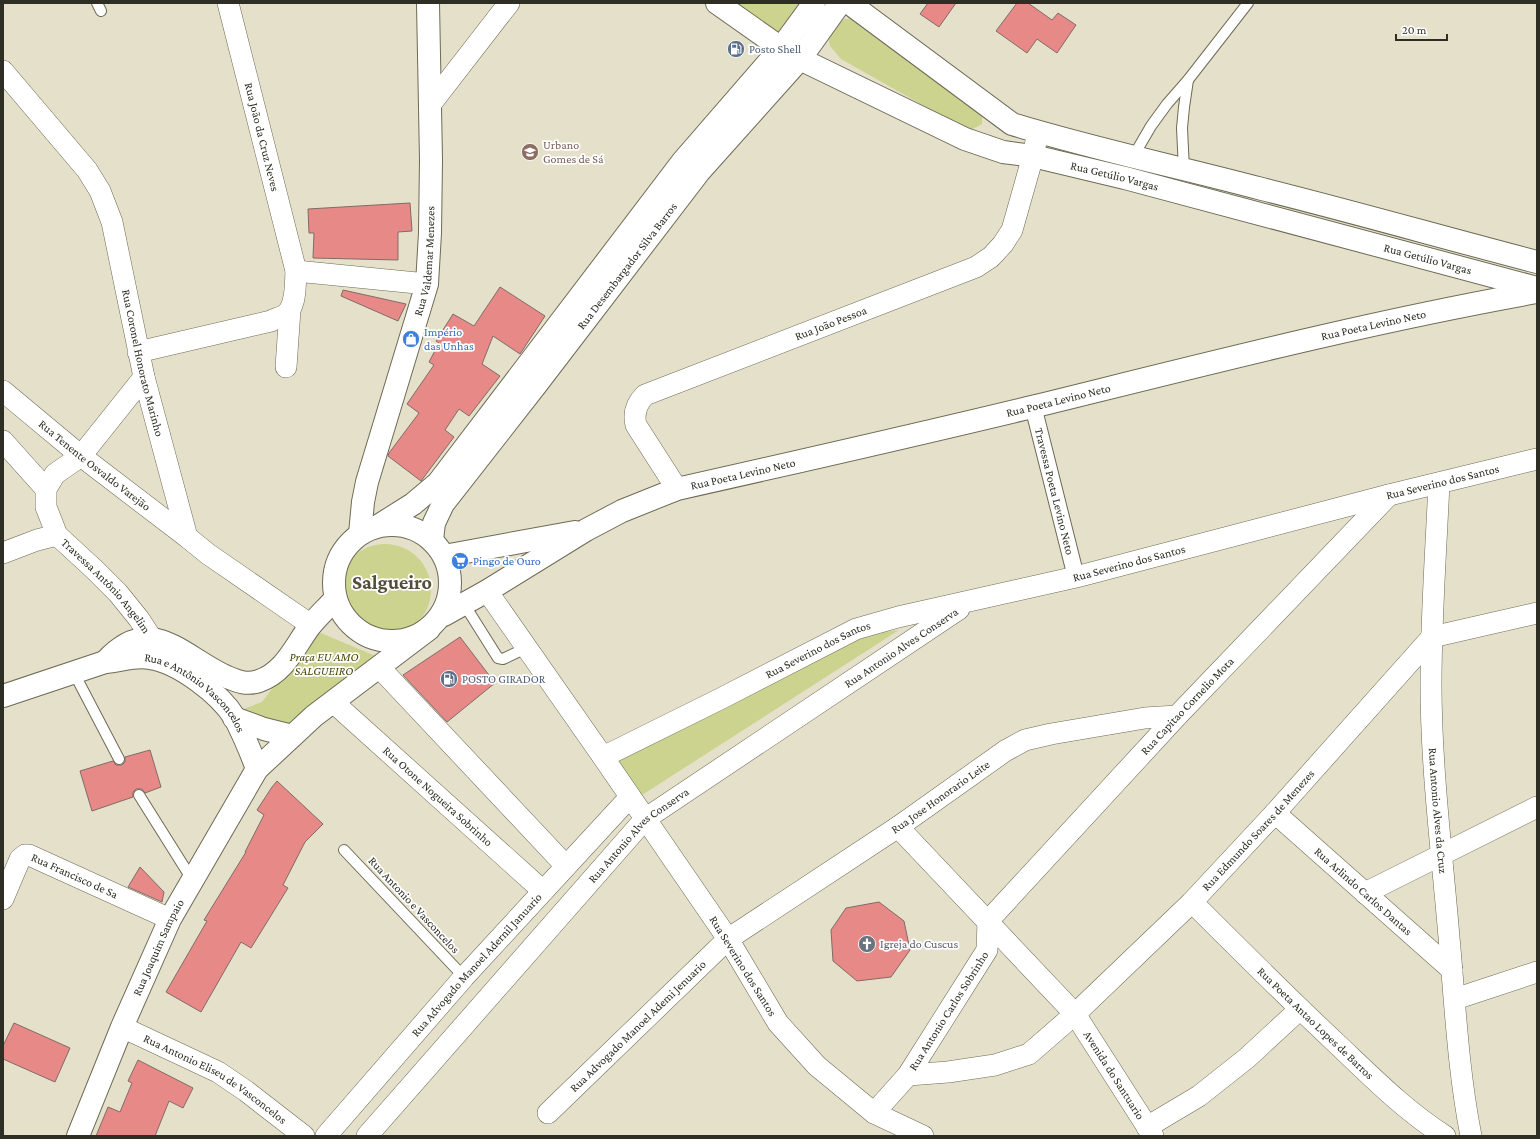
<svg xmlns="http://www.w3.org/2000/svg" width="1540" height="1139" viewBox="0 0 1540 1139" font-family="'Crimson Pro',serif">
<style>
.green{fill:#ccd38e}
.building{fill:#e78a87;stroke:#826a68}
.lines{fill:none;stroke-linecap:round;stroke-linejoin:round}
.service-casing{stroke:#6e6a56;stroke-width:12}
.pedestrian-casing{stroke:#6e6a56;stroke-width:18}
.minor-casing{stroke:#6e6a56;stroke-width:22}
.secondary-casing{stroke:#6e6a56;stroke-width:24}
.service{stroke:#fff;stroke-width:10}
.pedestrian{stroke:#fff;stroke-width:16}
.minor{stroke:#fff;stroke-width:21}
.secondary{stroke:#fff;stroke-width:22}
.labels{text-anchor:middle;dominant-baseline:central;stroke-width:3.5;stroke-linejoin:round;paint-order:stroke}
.service-label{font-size:12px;fill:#4e5e75;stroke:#fff;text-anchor:start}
.street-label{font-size:12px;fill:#2f2e25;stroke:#fff}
.education-label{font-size:12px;fill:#785e54;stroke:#fff;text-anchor:start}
.shop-label{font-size:12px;fill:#366cbe;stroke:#fff;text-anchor:start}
.park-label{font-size:12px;font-style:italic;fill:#444700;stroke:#fff}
.worship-label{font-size:12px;fill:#5b616d;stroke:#fff;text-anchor:start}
.town-label{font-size:20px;font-weight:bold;fill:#524e3a;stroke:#fff}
</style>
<rect width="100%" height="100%" fill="#e4e0c9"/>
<g class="green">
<path d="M 728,3 L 800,3 L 774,37 Z"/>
<path d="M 851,18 L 982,113 L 982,124 L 971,130 L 960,126 L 841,59 L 830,46 L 827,32 L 837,21 Z"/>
<circle cx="385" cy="590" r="46"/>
<path d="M 899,630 L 642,795 L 616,762 L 860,635 Z"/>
<path d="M 316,631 L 378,657 L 287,726 L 223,707 L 244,709 L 262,702 Z"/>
</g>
<g class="building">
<path d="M 928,3 L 956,3 L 939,27 L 920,14 Z"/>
<path d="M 1017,3 L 1028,3 L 1052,20 L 1058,13 L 1076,25 L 1057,53 L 1037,39 L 1027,53 L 996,31 Z"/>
<path d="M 410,203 L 412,231 L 398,232 L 398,260 L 313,258 L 314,233 L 309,233 L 308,209 Z"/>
<path d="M 500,287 L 545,316 L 520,354 L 493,336 L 482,364 L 500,376 L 469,416 L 459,409 L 445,430 L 454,437 L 421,481 L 388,456 L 389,453 L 419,413 L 407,404 L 434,365 L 429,362 L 439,343 L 436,341 L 453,314 L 474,326 Z"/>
<path d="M 343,290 L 406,304 L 398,321 L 341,296 Z"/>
<path d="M 460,637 L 495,683 L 447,722 L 403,675 Z"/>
<path d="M 150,750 L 161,787 L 145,793 L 142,789 L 136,789 L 133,792 L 133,797 L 92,811 L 80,771 L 113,761 L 116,765 L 122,765 L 125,762 L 125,757 Z"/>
<path d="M 277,781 L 323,824 L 305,842 L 283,885 L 288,888 L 251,948 L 241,942 L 201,1012 L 166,992 L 207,921 L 204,920 L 246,852 L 245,852 L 264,815 L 257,810 L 272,787 Z"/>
<path d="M 140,867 L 164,892 L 162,902 L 128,887 Z"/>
<path d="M 879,902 L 904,921 L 910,950 L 891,977 L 857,981 L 833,961 L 831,930 L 846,908 Z"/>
<path d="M 14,1023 L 70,1048 L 55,1082 L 3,1059 L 3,1046 Z"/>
<path d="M 138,1060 L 193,1088 L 183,1108 L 169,1101 L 155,1136 L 96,1136 L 108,1107 L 120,1112 L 132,1083 L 128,1081 Z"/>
</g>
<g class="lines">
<defs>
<g id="service">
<path d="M 97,3 L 101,11"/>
<path d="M 1133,157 L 1151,126 L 1167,104 L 1188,80 L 1248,3"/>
<path d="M 1184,170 L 1182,128 L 1184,107 L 1188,80"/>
<path d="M 464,604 L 498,658 L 503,659 L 526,648"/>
<path d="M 74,673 L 119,759"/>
<path d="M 139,795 L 193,881"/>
<path d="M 344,850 L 464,977"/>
</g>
<g id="pedestrian">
<path id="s1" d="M 1033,406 L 1076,577"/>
</g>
<g id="minor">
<path id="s2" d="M 3,71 L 87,170 L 100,191 L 112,222 L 144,377 L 187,537"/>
<path d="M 430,105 L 509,3"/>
<path d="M 296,271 L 427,284"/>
<path d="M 138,352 L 271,321 C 274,319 279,318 283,316 C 297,309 295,285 296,271 L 228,3"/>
<path d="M 286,367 L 290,310"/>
<path id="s3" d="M 144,377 L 81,456 L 55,474 L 46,489 L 46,507 L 57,535 L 95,570 L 118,593 L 139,619 L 152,639"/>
<path id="s4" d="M 3,391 L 81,456 L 187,537 L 208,554 L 311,625"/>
<path d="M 3,441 L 46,489"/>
<path id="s5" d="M 1439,483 C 1436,550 1431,617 1431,684 C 1431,768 1442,853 1449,937 C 1455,1003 1458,1070 1471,1136"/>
<path id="s6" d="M 677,489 L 636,425 C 633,413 637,403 645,395 L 976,267 L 991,257 L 1003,244 L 1012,230 L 1033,156 L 1038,132"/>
<path d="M 3,553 L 37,540 L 57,535"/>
<path d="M 487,591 L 603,757"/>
<path d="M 1432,637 L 1537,613"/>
<path d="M 379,667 L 566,866"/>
<path id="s7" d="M 333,702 L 543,891"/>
<path id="s8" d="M 1275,813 L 1452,970"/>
<path id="s9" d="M 898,827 L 1075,1014 L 1153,1136"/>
<path d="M 1365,893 L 1537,807"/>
<path id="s10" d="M 3,899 L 20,859 L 25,855 L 29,855 L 170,919"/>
<path id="s11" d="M 1192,902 C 1240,950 1287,997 1336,1043 C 1371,1076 1404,1110 1445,1136"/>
<path d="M 1455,999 L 1537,972"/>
<path id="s12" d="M 122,1027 L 218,1072 L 246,1091 L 304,1136"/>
<path id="s13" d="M 908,1075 L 948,1072 L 995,1065 L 1029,1054 L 1075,1014 L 1192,902 L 1275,813 L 1432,637"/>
<path id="s14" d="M 548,1113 L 728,939 L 898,827 L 1005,751 L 1025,740 L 1051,734 L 1145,718 L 1177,716"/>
<path id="s15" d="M 874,1113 L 908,1075 L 987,950 L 988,921 L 1177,716 L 1389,495"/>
<path d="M 1147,1127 L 1199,1096 L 1247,1058 L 1300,1009"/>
<path id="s16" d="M 326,1136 L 464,977 L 630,797"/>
<path id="s17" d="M 367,1136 L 645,819 L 959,609"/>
<path id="s18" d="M 923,1136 L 874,1113 L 817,1066 L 778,1023 L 728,939 L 603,757 L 722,698 L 856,629 L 898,617 L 1076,577 L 1389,495 L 1537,459"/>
</g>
<g id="secondary">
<path id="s19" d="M 717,3 L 781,48 L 800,59 L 965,139 L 1003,152 L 1033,156 L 1125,178 L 1537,288"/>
<path d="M 849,3 L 1012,124 C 1094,149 1179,167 1262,189 C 1354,212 1445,238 1537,262"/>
<circle cx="392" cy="583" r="58"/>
<path d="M 378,526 L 413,504 L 438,483 L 683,161 L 781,48 L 814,3"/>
<path id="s20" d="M 360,534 L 363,502 L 367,482 L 427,284 L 430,233 L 431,160 L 428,3"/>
<path id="s21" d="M 432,540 L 434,523 L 443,504 L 536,385 L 699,172 L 800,59 L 840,3"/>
<path d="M 444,556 L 575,532"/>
<path id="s22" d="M 444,615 L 487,591 L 586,530 L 622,511 L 677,489 C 797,462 916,435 1036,406 C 1202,365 1368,322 1537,292"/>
<path d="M 105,662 C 151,611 182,657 227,677 C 239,682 247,685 259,681 C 285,672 295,646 310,626 C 318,616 327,608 335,599"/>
<path id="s23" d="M 3,696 L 105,662 C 120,661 135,655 150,658 C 179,662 220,694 235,718 C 243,734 251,752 257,769"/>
<path d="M 234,718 L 264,729 L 292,736"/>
<path id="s24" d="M 78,1136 L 122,1027 L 170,919 L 257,769 L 314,716 L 429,629"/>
</g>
</defs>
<use href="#service" class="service-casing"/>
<use href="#pedestrian" class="pedestrian-casing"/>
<use href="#minor" class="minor-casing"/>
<use href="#secondary" class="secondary-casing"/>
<use href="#service" class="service"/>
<use href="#pedestrian" class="pedestrian"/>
<use href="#minor" class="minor"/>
<use href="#secondary" class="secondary"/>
</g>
<defs>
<symbol id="fuel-disc" viewBox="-11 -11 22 22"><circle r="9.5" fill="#5c6f8a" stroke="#fff"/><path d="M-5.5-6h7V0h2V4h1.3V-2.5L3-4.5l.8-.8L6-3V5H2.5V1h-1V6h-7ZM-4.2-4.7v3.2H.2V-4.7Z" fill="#fff"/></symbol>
<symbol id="school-disc" viewBox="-11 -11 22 22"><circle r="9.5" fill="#8d6e63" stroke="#fff"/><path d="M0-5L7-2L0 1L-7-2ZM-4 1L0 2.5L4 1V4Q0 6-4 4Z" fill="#fff"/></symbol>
<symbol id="shop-disc" viewBox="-11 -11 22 22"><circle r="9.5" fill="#3f7fe0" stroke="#fff"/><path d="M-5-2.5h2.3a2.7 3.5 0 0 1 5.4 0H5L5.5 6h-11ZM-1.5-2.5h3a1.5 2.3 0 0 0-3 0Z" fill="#fff"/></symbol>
<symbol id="supermarket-disc" viewBox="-11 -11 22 22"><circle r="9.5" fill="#3f7fe0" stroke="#fff"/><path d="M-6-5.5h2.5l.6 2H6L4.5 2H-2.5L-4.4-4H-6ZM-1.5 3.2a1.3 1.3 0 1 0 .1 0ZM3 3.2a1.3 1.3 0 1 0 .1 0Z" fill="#fff"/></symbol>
<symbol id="church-disc" viewBox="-11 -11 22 22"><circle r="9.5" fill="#6b7280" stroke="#fff"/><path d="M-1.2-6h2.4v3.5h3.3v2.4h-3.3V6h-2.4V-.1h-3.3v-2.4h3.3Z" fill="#fff"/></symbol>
</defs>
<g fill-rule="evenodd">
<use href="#fuel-disc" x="726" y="39" width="20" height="20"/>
<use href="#school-disc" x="520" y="142" width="20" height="20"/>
<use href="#shop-disc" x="401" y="329" width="20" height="20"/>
<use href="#supermarket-disc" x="450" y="551" width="20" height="20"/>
<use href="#fuel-disc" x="439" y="669" width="20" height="20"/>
<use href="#church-disc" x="857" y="934" width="20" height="20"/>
</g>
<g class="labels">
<g class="service-label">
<text x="749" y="49">Posto Shell</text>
<text x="462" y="679">POSTO GIRADOR</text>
</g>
<g class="street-label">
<text transform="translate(262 137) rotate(76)">Rua João da Cruz Neves</text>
<text stroke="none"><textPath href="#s19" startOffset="438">Rua Getúlio Vargas</textPath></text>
<text stroke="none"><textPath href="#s19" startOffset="762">Rua Getúlio Vargas</textPath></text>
<text stroke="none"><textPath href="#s20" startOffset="282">Rua Valdemar Menezes</textPath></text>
<text stroke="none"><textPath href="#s21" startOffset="339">Rua Desembargador Silva Barros</textPath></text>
<text stroke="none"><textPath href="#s6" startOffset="308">Rua João Pessoa</textPath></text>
<text stroke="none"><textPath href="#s22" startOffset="981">Rua Poeta Levino Neto</textPath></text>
<text stroke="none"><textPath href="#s2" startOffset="332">Rua Coronel Honorato Marinho</textPath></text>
<text stroke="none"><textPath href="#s22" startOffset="657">Rua Poeta Levino Neto</textPath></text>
<text stroke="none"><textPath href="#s4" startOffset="118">Rua Tenente Osvaldo Varejão</textPath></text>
<text stroke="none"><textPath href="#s22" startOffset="333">Rua Poeta Levino Neto</textPath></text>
<text stroke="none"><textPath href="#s18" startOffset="1393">Rua Severino dos Santos</textPath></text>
<text stroke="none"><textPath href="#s1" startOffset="88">Travessa Poeta Levino Neto</textPath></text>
<text stroke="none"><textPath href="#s18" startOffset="1069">Rua Severino dos Santos</textPath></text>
<text stroke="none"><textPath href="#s3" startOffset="269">Travessa Antônio Angelim</textPath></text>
<text stroke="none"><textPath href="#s17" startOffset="730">Rua Antonio Alves Conserva</textPath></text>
<text stroke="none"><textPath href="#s18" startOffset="745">Rua Severino dos Santos</textPath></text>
<text stroke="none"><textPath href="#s23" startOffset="211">Rua e Antônio Vasconcelos</textPath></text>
<text stroke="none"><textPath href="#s15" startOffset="521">Rua Capitao Cornelio Mota</textPath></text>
<text stroke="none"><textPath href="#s7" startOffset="141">Rua Otone Nogueira Sobrinho</textPath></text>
<text stroke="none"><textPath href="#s14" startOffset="506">Rua Jose Honorario Leite</textPath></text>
<text stroke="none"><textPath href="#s5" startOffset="328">Rua Antonio Alves da Cruz</textPath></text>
<text stroke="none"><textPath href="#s13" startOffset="444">Rua Edmundo Soares de Menezes</textPath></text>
<text stroke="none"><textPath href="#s17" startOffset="406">Rua Antonio Alves Conserva</textPath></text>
<text stroke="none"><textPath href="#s10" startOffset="104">Rua Francisco de Sa</textPath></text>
<text stroke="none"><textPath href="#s8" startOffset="118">Rua Arlindo Carlos Dantas</textPath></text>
<text transform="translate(414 905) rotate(47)">Rua Antonio e Vasconcelos</text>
<text stroke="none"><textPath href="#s24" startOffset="205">Rua Joaquim Sampaio</textPath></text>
<text stroke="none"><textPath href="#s16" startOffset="228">Rua Advogado Manoel Adernil Januario</textPath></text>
<text transform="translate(743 966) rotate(58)">Rua Severino dos Santos</text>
<text stroke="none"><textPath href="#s15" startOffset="127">Rua Antonio Carlos Sobrinho</textPath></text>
<text stroke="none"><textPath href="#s11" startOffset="173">Rua Poeta Antao Lopes de Barros</textPath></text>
<text stroke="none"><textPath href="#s14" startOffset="125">Rua Advogado Manoel Ademi Jenuario</textPath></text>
<text stroke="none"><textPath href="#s9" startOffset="330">Avenida do Santuario</textPath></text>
<text stroke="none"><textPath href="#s12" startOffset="107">Rua Antonio Eliseu de Vasconcelos</textPath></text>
</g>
<g class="education-label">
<text x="543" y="145">Urbano<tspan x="543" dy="14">Gomes de Sá</tspan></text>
</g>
<g class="shop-label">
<text x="424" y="332">Império<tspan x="424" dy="14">das Unhas</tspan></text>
<text x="473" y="561">Pingo de Ouro</text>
</g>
<g class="park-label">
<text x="324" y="657">Praça EU AMO<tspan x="324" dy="14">SALGUEIRO</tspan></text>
</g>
<g class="worship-label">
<text x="880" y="944">Igreja do Cuscus</text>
</g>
<g class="town-label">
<text x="392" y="582">Salgueiro</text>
</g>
</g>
<rect width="1540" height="1139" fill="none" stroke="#2f2e25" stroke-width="8"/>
<path d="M1396 34v6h51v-6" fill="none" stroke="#2f2e25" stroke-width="2"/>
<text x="1402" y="34" font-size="12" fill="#2f2e25" stroke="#ffffff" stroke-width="3" paint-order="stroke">20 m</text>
</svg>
